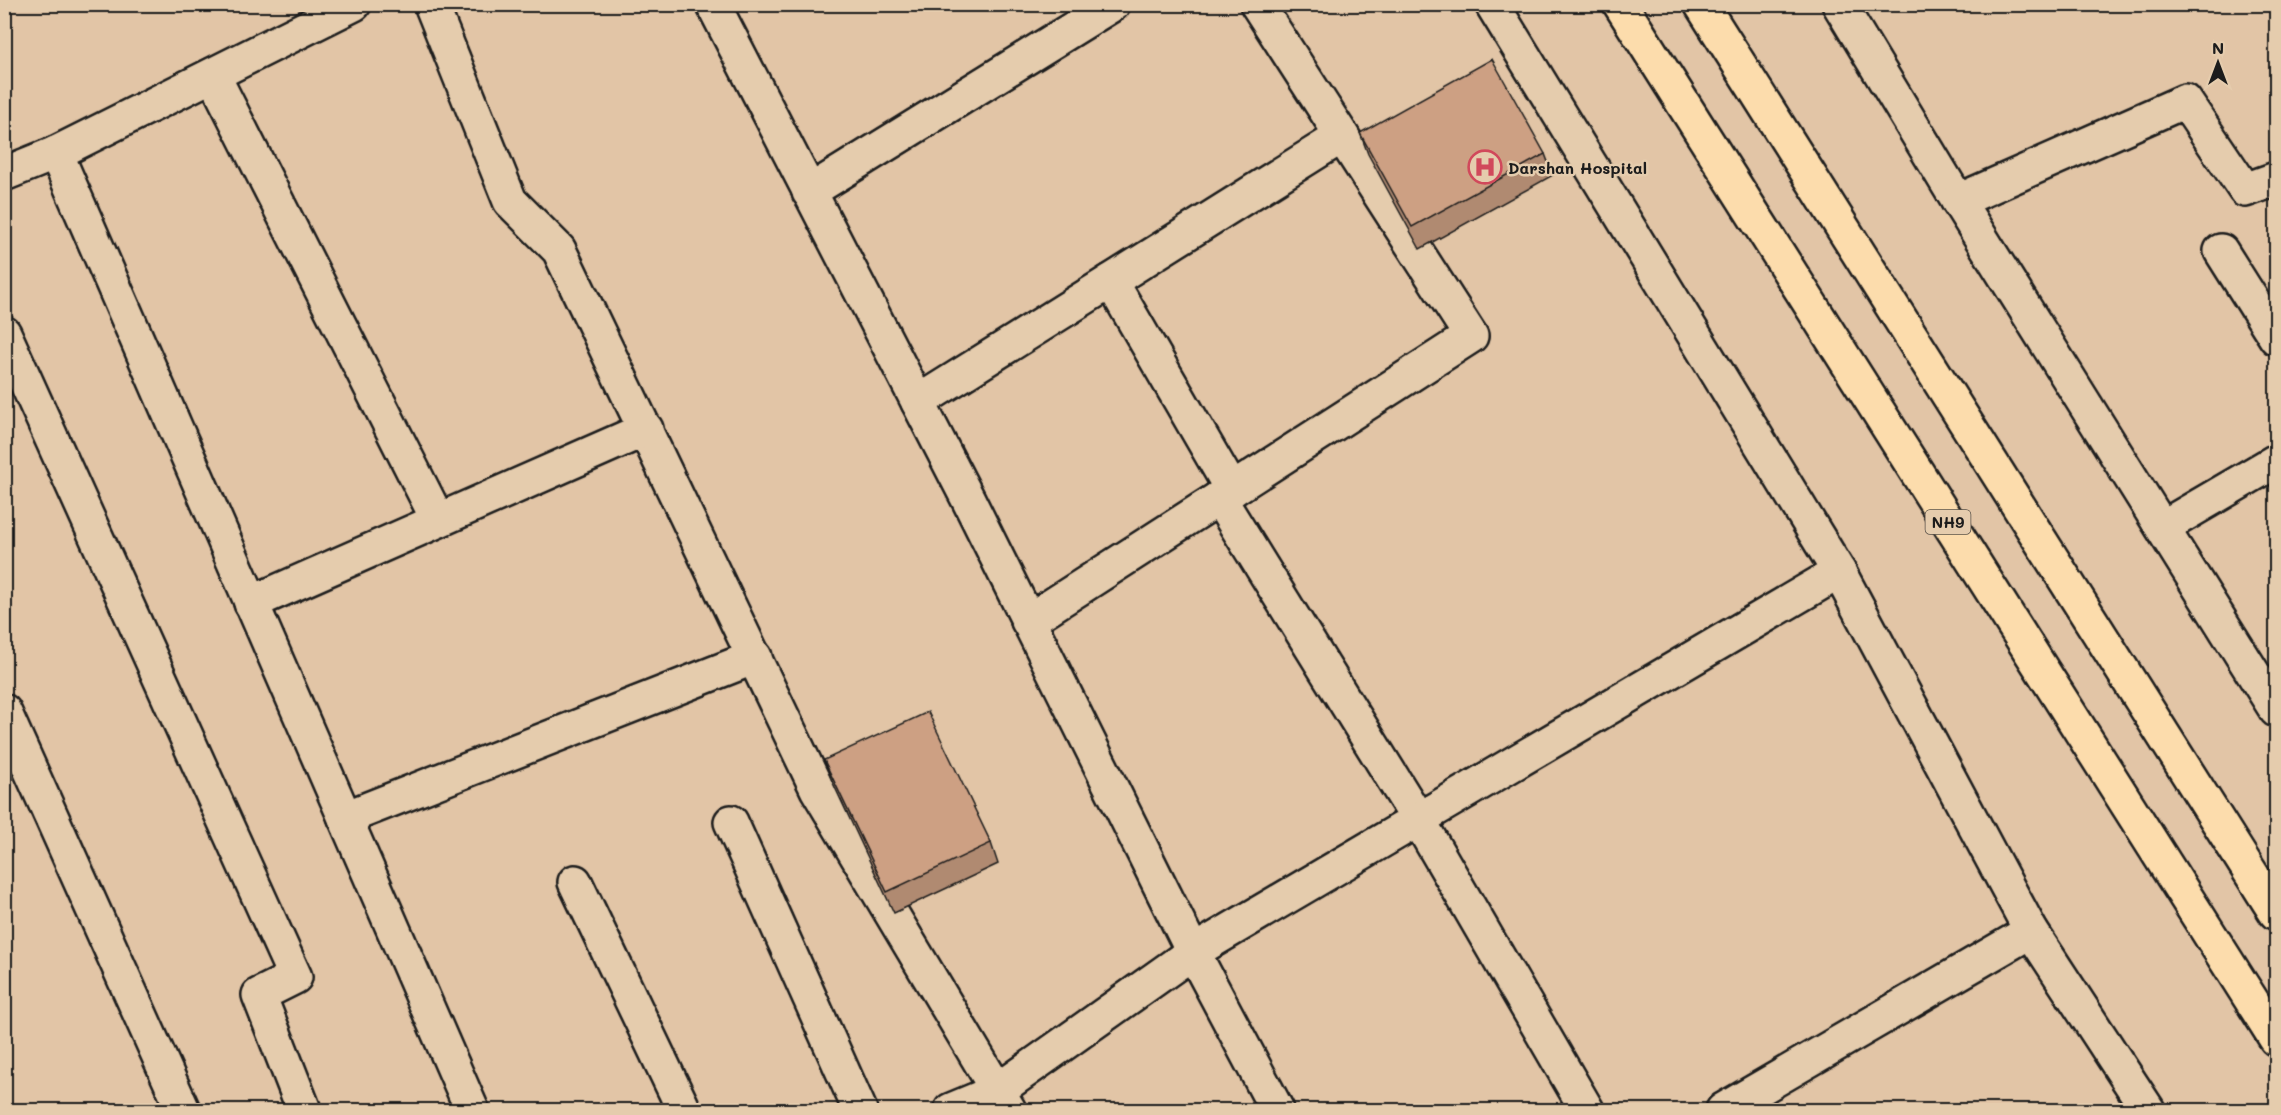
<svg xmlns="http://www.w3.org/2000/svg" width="2281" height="1115" viewBox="0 0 2281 1115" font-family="Mali,sans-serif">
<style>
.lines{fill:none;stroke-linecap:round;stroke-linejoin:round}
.street-casing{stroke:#1c1c1c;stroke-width:38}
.highway-casing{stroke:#1c1c1c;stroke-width:38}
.street{stroke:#e5ccad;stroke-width:33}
.highway{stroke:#fcdcac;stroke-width:33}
.wall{fill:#b08a71;stroke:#1c1c1c;stroke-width:1.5}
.building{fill:#cda083;stroke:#1c1c1c;stroke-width:1.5}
.labels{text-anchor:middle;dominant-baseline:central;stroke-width:5;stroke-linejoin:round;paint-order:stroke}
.shield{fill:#e5ccad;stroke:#585148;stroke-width:1.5}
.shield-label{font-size:15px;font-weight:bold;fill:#1c1c1c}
.poi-label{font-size:16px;font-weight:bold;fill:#1c1c1c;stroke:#e5ccad;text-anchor:start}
</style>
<rect width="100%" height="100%" fill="#e2c5a6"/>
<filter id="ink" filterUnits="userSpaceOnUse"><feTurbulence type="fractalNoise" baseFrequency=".0167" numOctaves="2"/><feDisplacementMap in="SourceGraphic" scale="12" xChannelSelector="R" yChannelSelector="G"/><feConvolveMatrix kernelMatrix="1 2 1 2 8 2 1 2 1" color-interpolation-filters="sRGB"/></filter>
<g filter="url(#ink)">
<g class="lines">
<defs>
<g id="street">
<path d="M 431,4 L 510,201 L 559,250 L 817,789 L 1009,1110"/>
<path d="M 713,4 L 968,499 L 1193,952 L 1277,1110"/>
<path d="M 1492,4 L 1839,572 L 2031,931 L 2148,1110"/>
<path d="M 1839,4 L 1958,201 L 2276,710"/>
<path d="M 213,75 L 438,520"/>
<path d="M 56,153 L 472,1110"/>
<path d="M 4,174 L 56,153 L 354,4"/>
<path d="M 809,192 L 1113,4"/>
<path d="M 1958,201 L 2185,101 L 2245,190 L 2276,179"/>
<path d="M 2221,251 L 2276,338"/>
<path d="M 1111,281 L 1232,490"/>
<path d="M 4,333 L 295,977 L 259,995 L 304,1110"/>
<path d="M 918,402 L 1342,136"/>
<path d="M 1219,498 L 1418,819 L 1587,1110"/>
<path d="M 2163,527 L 2276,461"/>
<path d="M 251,603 L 646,429"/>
<path d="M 1028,621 L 1471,336 L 1257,4"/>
<path d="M 4,711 L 183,1110"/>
<path d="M 345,818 L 755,657"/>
<path d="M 731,822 L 860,1110"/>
<path d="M 575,882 L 684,1110"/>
<path d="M 951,1110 L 997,1091 L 1193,952 L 1839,572"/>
<path d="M 1723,1110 L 2031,931"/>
</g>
<g id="highway">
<path d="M 1620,4 L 2276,1039"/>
<path d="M 1701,4 L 2276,913"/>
</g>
</defs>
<use href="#street" class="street-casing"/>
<use href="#highway" class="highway-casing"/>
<use href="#street" class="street"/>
<use href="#highway" class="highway"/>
</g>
<g class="wall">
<path d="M 1360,133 L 1545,154 L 1553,175 L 1420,249 L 1368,154 Z"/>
<path d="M 824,760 L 991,843 L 998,864 L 894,913 L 832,781 Z"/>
</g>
<g class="building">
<path d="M 1492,59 L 1545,154 L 1412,227 L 1360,133 Z"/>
<path d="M 928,712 L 991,843 L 887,892 L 824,760 Z"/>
</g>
</g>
<defs>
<symbol id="hospital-ring" viewBox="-11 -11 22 22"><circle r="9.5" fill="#e5ccad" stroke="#d1495b" stroke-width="1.5"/><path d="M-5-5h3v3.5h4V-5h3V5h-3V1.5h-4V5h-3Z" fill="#d1495b"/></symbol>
</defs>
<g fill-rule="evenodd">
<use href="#hospital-ring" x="1466" y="148" width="38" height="38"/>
</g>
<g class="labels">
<rect class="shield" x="1925.5" y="510" width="45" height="24" rx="4.5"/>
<g class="shield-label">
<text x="1948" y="522">NH9</text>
</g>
<g class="poi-label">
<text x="1508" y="167">Darshan Hospital</text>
</g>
</g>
<rect width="2281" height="1115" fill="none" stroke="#e5ccad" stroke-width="24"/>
<rect x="12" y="12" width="2257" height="1091" fill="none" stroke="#1c1c1c" stroke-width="2" filter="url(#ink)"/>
<g transform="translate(2218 63)" stroke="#e5ccad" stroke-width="4.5" paint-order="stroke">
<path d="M0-4.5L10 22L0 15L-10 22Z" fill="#1c1c1c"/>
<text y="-9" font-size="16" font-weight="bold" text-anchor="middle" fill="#1c1c1c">N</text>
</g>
</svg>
